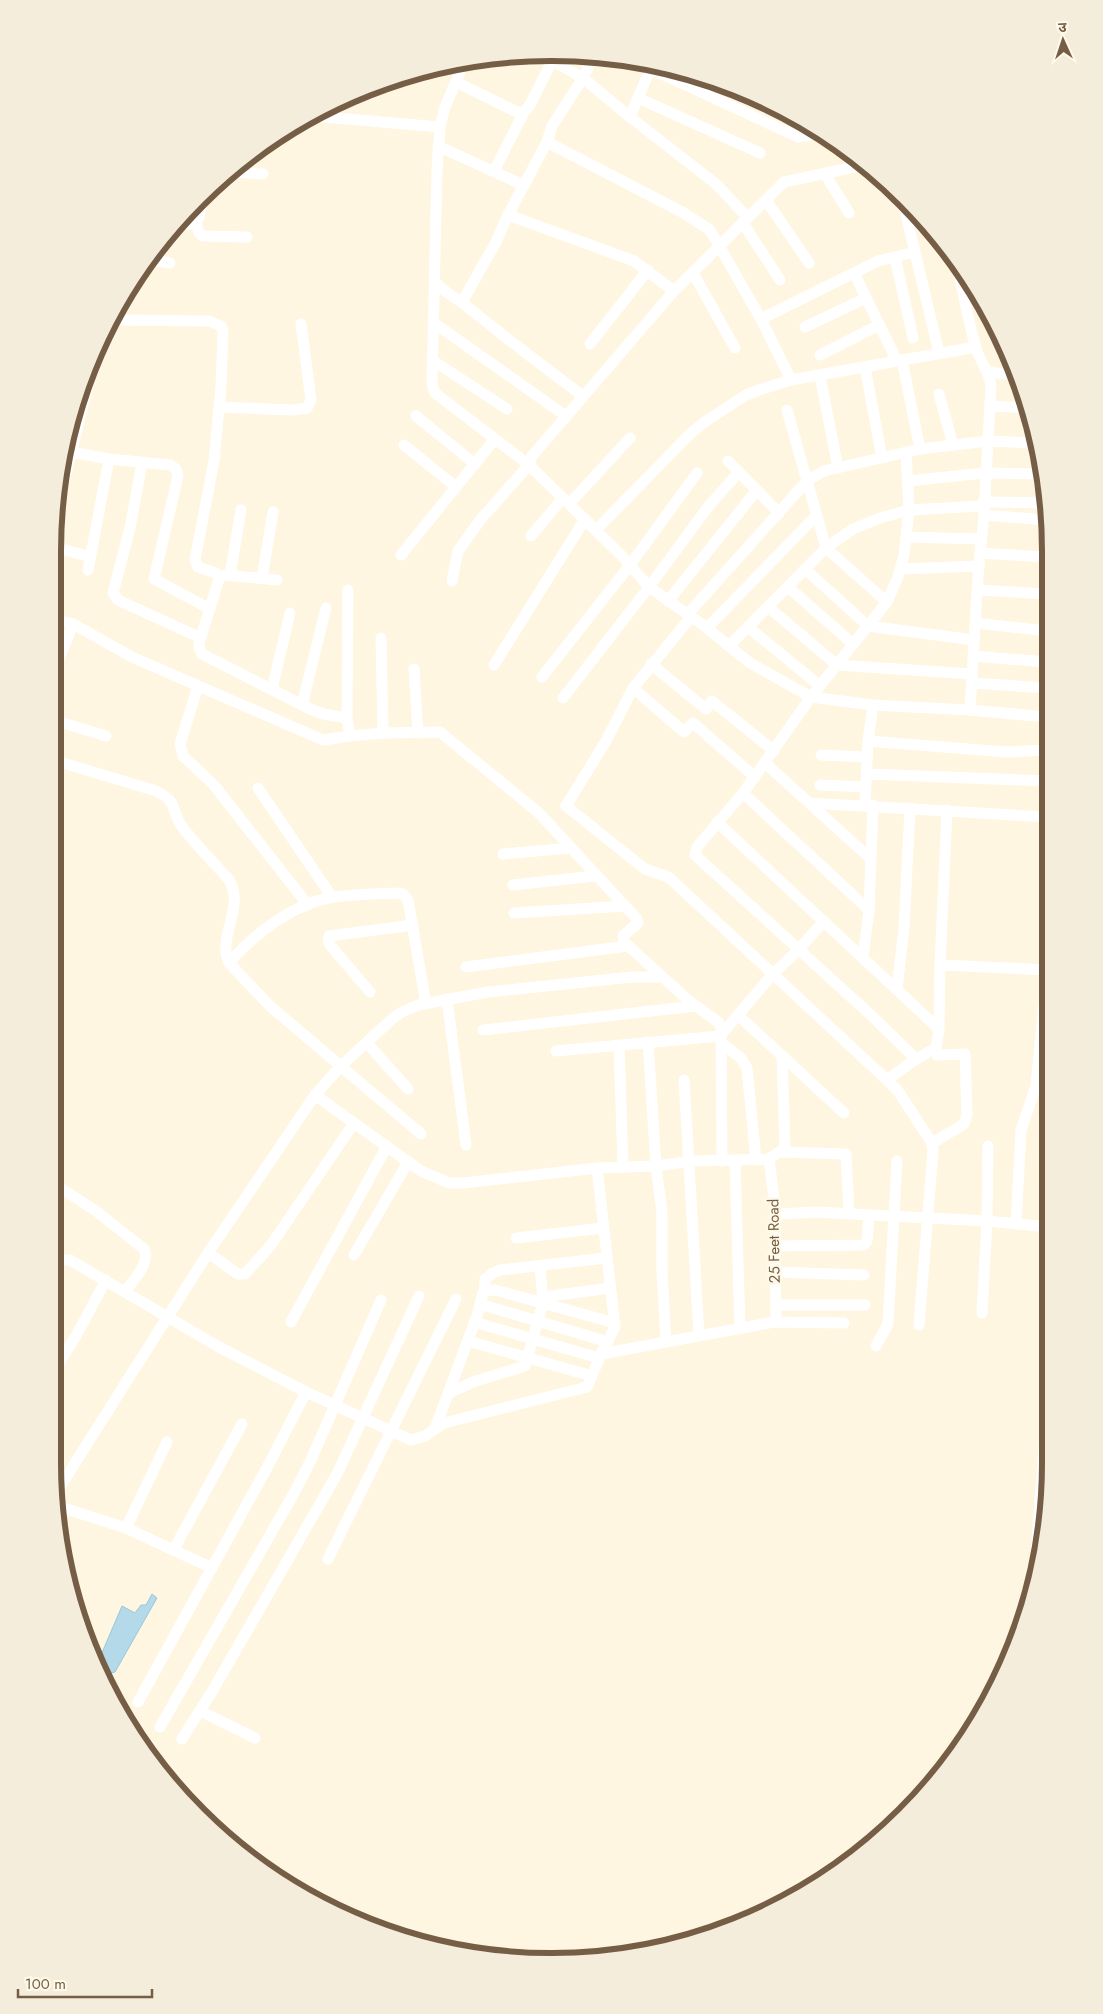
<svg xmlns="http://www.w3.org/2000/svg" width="1103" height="2014" viewBox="0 0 1103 2014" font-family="Jost,'Noto Sans Devanagari',sans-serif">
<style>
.water{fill:#b4d9e8;stroke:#9ac7db}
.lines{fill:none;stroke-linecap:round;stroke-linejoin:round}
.minor{stroke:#fff;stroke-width:11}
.labels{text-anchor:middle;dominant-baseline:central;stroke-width:5;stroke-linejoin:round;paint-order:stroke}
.street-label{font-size:15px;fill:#765e46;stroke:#fff9e8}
.rim{fill:none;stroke:#765e46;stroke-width:6}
</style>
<rect width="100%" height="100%" fill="#fef6e1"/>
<path class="water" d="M 152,1594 L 157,1598 L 115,1672 L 108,1674 L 100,1670 L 92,1651 L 101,1655 L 122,1606 L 135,1613 L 141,1605 L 146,1605 Z"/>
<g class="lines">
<g class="minor">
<path d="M 540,54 L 583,78 L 630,117 L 716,184 L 748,218"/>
<path d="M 593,56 L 583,78 L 552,126 L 547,142 L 508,215 L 634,261 L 674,291"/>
<path d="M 464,63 L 445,107 L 440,127 L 437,169 L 432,384 L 435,393 L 529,465 L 621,555 L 649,587 L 703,625 L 750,663 L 811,697 L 873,705 L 970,710 L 1047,717"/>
<path d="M 651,69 L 798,137 L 820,133"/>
<path d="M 456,82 L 517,112 L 524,112 L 530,105 L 555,55"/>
<path d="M 638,98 L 760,153"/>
<path d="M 312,116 L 440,127"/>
<path d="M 630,117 L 652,65"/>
<path d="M 547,142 L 682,212 L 710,230 L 761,319 L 791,380"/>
<path d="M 438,146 L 523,185"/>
<path d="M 494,171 L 524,112"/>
<path d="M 231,172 L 263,174"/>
<path d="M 825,174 L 849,213"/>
<path d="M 766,200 L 809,263"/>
<path d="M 903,202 L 939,353"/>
<path d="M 196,223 L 199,233 L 203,236 L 247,237"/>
<path d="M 743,223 L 780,280"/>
<path d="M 175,224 C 200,226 199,222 202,199"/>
<path d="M 895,257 L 913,338"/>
<path d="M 149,260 L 170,263"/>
<path d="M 957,263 C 963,291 968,321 976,348 C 980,361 989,372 991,385 L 984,515 L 978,576 L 970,710"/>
<path d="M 693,273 L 735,348"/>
<path d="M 854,273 L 897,361"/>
<path d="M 435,282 C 445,293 458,299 469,308 C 506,338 544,367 583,396"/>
<path d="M 462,302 L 496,242 L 508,215"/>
<path d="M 761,319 L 878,261 L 915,252"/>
<path d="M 112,320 L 209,321 L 221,326 L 223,331 L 221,387 L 214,461 L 195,560 L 198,567 L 216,573 L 219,579 L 199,643 L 199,647 L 202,654 L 310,709 L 323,714 L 347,718 L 350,736 L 383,733 L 440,732 L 539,813 L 637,919 L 638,923 L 623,936 L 624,942 L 688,1000 L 718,1022 L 721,1027 L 722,1161"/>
<path d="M 434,323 L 566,416"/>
<path d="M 805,327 L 866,298"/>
<path d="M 590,344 L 648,270"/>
<path d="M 820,355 L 879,325"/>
<path d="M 432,360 L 507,409"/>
<path d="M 902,360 L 920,449"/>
<path d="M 865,367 L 882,458"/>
<path d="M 987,372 L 1016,375"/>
<path d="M 820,376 L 838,468"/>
<path d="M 939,394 L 953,445"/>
<path d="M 990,406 L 1025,408"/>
<path d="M 220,407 L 292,410 L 307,408 L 311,400 L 301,324"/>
<path d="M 787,410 L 826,548 L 887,602"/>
<path d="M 416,416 L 475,464"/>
<path d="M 404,445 L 456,487"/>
<path d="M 65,451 L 109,459 L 170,465 L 176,469 L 178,476 L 154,579 L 210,609"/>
<path d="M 906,452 L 909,510 L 904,555 L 898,577 L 887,602 L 811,697 L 743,793 L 697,847 L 695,855 L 873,1017 L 916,1059"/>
<path d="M 728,461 L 779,513"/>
<path d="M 142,463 L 130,528 L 113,593 L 118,600 L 201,638"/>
<path d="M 908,481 L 985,473 L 1043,474"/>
<path d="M 983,502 L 1046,503"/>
<path d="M 569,504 L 630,438"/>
<path d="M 984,515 L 1046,520"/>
<path d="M 54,522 L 93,365"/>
<path d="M 596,530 L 691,433 L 706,421 L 746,395 L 759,390 L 791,380 L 976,347"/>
<path d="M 531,536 L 563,498"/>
<path d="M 906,537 L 981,539"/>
<path d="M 54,547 L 91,557"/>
<path d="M 980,553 L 1046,557"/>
<path d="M 401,555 L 495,439"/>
<path d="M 805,569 L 868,626 L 974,640"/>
<path d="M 901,569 L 979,566"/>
<path d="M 88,570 L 109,459"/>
<path d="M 225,575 L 277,580"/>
<path d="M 230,575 L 241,510"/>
<path d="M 262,578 L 273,512"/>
<path d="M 452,581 L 458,551 L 481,519 L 529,465 L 532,456 L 674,291 L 784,182 L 864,165"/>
<path d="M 788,587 L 853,644"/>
<path d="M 977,590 L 1047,594"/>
<path d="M 668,601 L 757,490"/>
<path d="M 768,607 L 837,665 L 972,674"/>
<path d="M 688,614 L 807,481 L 824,471 L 920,449 L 988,441 L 1035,443"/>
<path d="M 691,617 L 633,688 L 606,741 L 566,806 L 645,869 L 668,877 L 675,883 L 887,1080 L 898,1091 L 932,1143 L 933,1151 L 919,1325"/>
<path d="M 53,619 L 73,624 L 132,657 L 323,740 L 350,736"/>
<path d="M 975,623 L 1047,631"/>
<path d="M 748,627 L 820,686"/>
<path d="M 707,628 L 816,516"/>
<path d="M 381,638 L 383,733"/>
<path d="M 729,646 L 826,548 L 853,529 L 880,518 L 909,510 L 983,506"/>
<path d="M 973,656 L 1047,662"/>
<path d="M 651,664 L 706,709 L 712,701 L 774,751"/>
<path d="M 494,665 L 585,519"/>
<path d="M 414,669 L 418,733"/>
<path d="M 53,674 L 73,624"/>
<path d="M 542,677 L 630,565 L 697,473"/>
<path d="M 972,683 L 1047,688"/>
<path d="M 198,686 L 180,744 L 183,756 L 213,784 L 308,905"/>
<path d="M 633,688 L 684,732 L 693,723 L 755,777"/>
<path d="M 272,689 L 290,613"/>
<path d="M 563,698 L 649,587 L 708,507 L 739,472"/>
<path d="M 302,705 L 326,608"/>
<path d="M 347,718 L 348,590"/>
<path d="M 53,720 L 106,736"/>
<path d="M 868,741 L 1006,752 L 1047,750"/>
<path d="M 821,755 L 867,757"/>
<path d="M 53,760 L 153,790 C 180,801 169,809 183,828 C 197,846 215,864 230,881 C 244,909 217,938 229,963"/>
<path d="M 765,763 L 871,859"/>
<path d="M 867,774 L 1047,781"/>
<path d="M 820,785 L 866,787"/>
<path d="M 258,788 L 332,897"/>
<path d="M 743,793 L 869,910"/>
<path d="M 809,803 L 1047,817"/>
<path d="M 865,805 L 868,741 L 873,705"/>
<path d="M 717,822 L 939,1029"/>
<path d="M 503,854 L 571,848"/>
<path d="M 513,885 L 595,876"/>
<path d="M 514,913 L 625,906"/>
<path d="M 863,957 L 869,910 L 873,805"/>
<path d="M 940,965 L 1048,970"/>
<path d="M 466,967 L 628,946"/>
<path d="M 897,989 L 904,928 L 910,808"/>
<path d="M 370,992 L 330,945 L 328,939 L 329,936 L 413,925"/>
<path d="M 447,999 L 466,1145"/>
<path d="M 738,1015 L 844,1113"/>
<path d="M 483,1030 L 695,1006"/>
<path d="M 648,1042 L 656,1166 L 662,1212 L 662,1272 L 666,1342"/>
<path d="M 367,1043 L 408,1089"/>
<path d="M 721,1043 L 741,1058 L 747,1068 L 756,1160"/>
<path d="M 619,1045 L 623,1167"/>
<path d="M 556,1051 L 720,1036 L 772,975 L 799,949 L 824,921"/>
<path d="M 684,1080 L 699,1335"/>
<path d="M 887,1080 L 916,1059 L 936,1048"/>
<path d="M 354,1123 L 421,1171 L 449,1183 L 464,1183 L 597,1168 L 656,1166 L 692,1161 L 769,1159 L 785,1148 L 782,1056"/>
<path d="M 421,1134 L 271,1007 L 229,963 C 254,934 294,903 334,897 C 354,894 375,894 395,893 L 403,894 L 408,900 L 426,1004"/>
<path d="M 932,1143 L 964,1124 L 967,1115 L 965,1054 L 937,1055 L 936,1048 L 939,1029 L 940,965 L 947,810"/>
<path d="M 780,1152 L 846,1154 L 849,1214"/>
<path d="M 769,1159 L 776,1214 L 775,1272 L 776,1319 L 774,1322"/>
<path d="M 735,1161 L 740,1329"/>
<path d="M 597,1168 L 615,1327 L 601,1354"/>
<path d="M 53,1183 L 96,1211 L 144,1249 C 151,1263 133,1280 126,1291"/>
<path d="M 776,1214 L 815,1212 L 987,1221 L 1049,1227"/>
<path d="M 1016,1224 L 1021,1130 L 1036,1086 L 1048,962"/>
<path d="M 516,1238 L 603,1228"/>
<path d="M 775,1246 L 864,1245 L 867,1241 L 869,1215"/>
<path d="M 208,1253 L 238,1274 L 245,1274 L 271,1245 L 354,1123 L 315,1095"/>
<path d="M 354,1255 L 408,1162"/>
<path d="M 53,1265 L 59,1260 L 70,1260 L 219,1347 L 306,1392 L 411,1440 L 425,1436 L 444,1423 L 587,1387 L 601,1354 L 774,1322 L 844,1323"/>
<path d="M 775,1272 L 864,1275"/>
<path d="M 485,1291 L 485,1279 L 493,1273 L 500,1270 L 606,1258"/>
<path d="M 543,1297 L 610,1288"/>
<path d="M 480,1304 L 608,1342"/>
<path d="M 776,1305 L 865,1305"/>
<path d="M 982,1313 L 987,1221 L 988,1146"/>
<path d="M 291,1322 L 387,1146"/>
<path d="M 474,1322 L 599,1358"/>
<path d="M 468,1341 L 592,1376"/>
<path d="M 876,1346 L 888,1324 L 897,1161"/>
<path d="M 53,1373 L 76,1336 L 106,1280"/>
<path d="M 449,1393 L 473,1382 L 525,1366 L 543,1303 L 540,1266"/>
<path d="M 436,1426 L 477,1316 L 483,1293 L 485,1291 L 495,1290 L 615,1323"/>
<path d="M 56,1493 L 208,1253 L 315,1095 L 341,1066 L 392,1019 L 402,1012 L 418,1005 L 488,992 L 632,977 L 662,977"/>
<path d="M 57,1506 L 126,1528 L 212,1568"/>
<path d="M 126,1528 L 167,1442"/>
<path d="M 174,1549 L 242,1424"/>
<path d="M 328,1559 L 456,1299"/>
<path d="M 1033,1594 L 1049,1380"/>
<path d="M 138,1702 L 269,1464 L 306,1392"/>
<path d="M 200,1711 L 255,1738"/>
<path d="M 160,1727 L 294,1493 L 310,1462 L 381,1300"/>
<path d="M 182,1739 L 213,1690 L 337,1474 L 419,1296"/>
</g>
</g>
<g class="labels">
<g class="street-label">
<text transform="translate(774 1241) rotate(-91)">25 Feet Road</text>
</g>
</g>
<path d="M0 0H1103V2014H0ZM551 61H552A490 490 0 0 1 1042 551V1463A490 490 0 0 1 552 1953H551A490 490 0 0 1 61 1463V551A490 490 0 0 1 551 61Z" fill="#f4eddb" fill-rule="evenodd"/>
<path class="rim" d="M551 61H552A490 490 0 0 1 1042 551V1463A490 490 0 0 1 552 1953H551A490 490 0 0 1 61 1463V551A490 490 0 0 1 551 61Z"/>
<g transform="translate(1063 40) rotate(357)" stroke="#fff9e8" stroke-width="4" paint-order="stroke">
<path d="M0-4L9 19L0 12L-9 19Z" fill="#765e46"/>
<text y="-8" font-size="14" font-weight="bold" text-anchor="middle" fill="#765e46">उ</text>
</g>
<path d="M18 1989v8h134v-8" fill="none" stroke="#765e46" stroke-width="2.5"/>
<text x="25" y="1989" font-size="15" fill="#765e46" stroke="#fff9e8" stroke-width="4" paint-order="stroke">100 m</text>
</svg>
